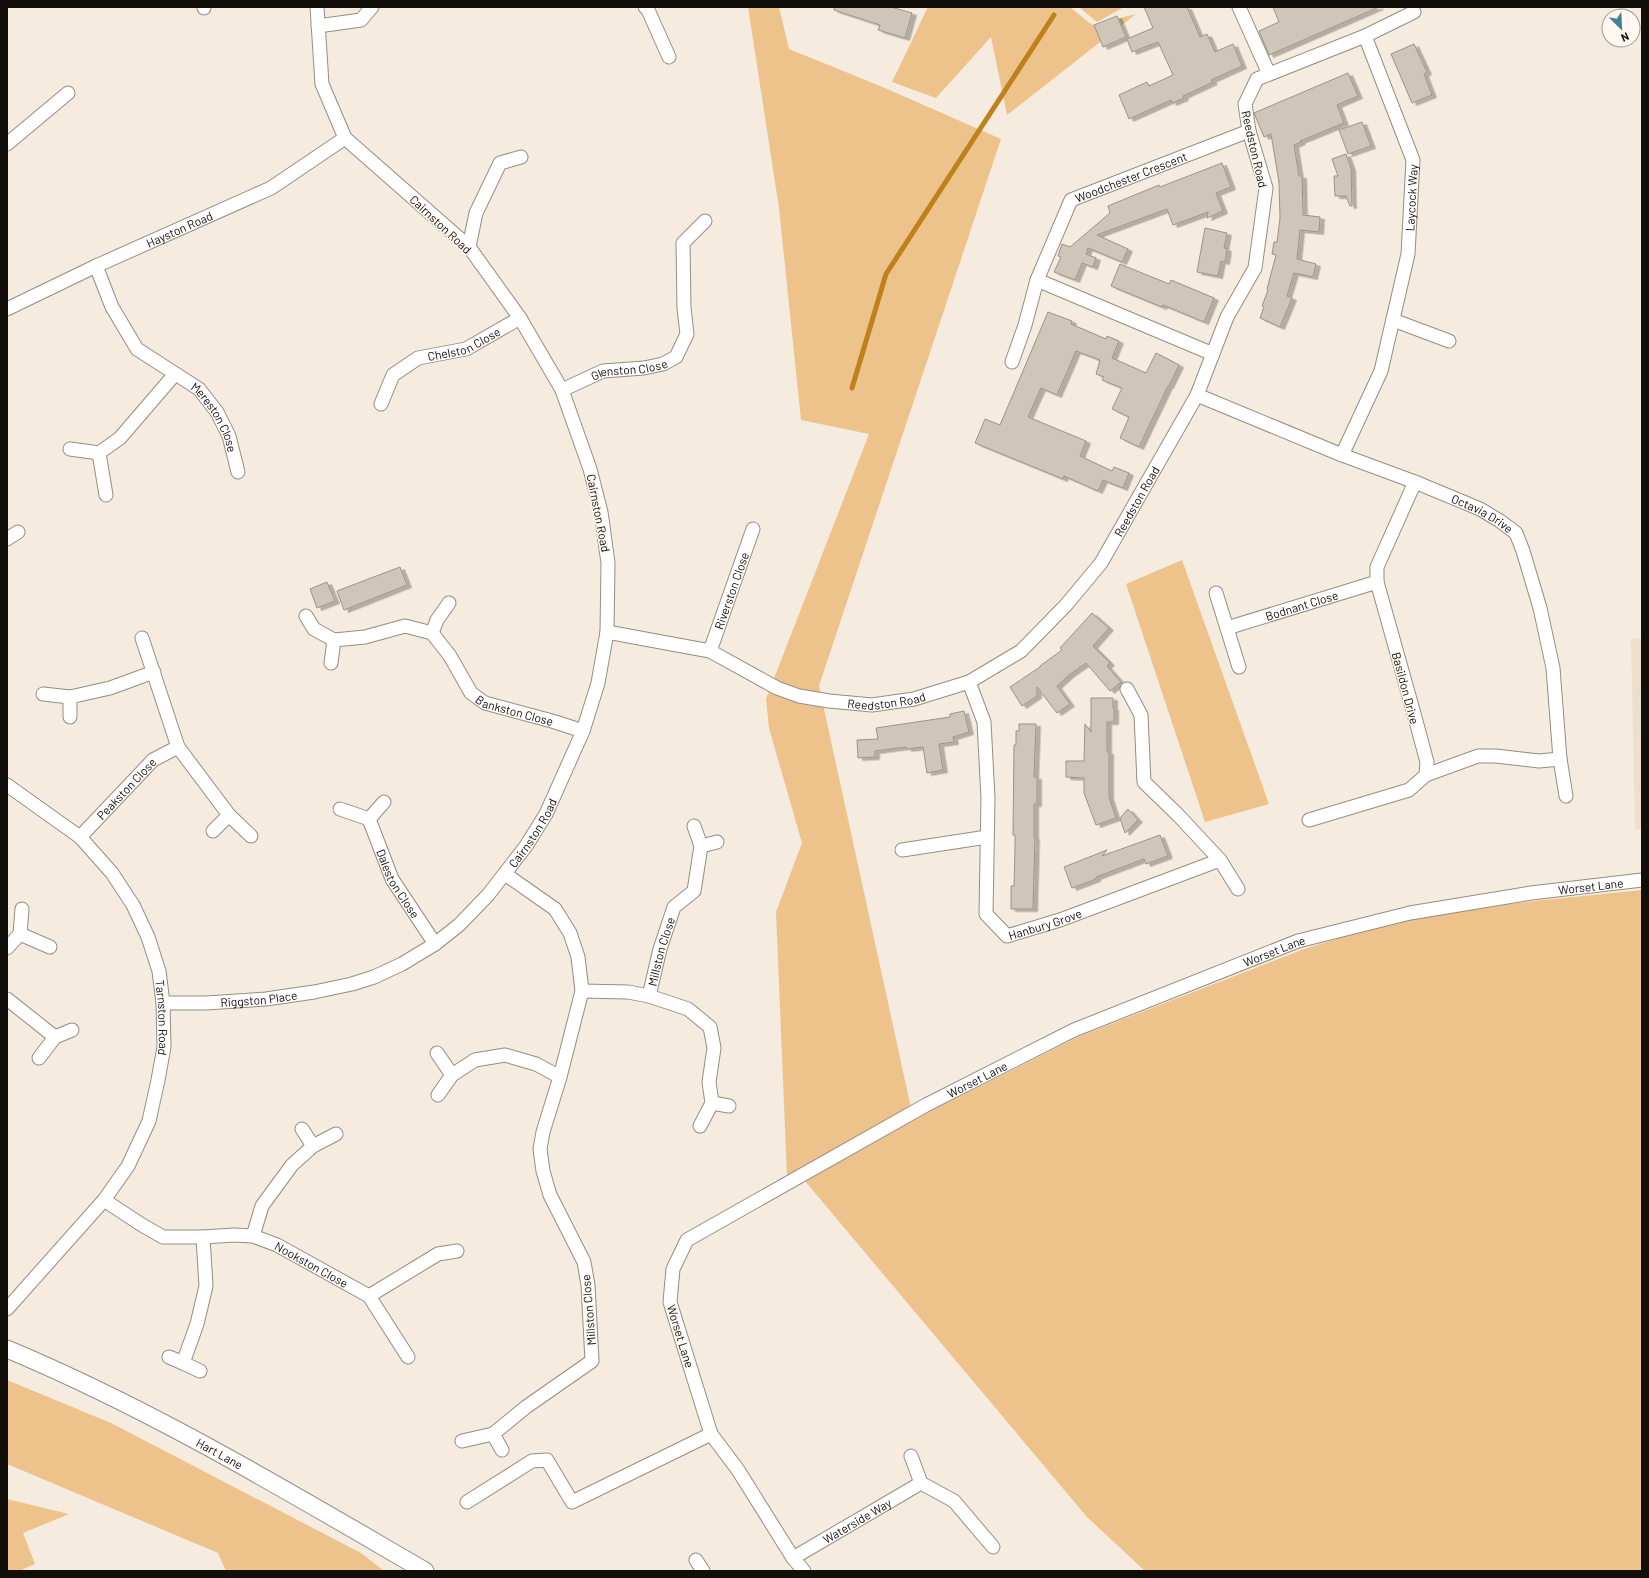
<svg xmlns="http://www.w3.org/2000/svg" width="1649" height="1578" viewBox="0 0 1649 1578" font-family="Barlow,sans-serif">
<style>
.built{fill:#eedfcd}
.green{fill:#edc38b}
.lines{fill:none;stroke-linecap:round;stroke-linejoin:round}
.stream{stroke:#be811c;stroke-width:5}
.building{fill:#cfc6ba;stroke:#9c9388;filter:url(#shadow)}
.minor-casing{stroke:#968d82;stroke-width:15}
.tertiary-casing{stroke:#968d82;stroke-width:19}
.minor{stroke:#fff;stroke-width:13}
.tertiary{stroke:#fff;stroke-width:17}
.labels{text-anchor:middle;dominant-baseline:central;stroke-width:3;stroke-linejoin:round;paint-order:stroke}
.street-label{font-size:12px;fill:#120e0a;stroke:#fff9f2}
</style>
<defs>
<filter id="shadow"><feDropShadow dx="4.5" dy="2.5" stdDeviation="0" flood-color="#0004"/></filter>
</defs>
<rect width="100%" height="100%" fill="#f5ebdf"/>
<path class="built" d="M 1642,638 L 1642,829 L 1635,829 L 1631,639 Z"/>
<g class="green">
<path d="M 748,7 L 779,7 L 789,49 L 885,88 L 1001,139 L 819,686 L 911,1108 L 787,1176 L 776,912 L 802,843 L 769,728 L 766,699 L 869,434 L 801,420 L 779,208 Z"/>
<path d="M 928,7 L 1070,7 L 1092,25 L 1136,14 L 1007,115 L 991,37 L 936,98 L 892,82 Z"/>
<path d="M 1079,7 L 1124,7 L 1097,22 Z"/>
<path d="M 1182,560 L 1269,804 L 1205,822 L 1126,584 Z"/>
<path d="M 1642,890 L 1642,1571 L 1145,1571 L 1087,1517 L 805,1181 L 929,1112 L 1080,1036 L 1304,949 L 1407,917 L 1534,901 Z"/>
<path d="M 7,1380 L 111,1423 L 361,1553 L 384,1571 L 226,1571 L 218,1553 L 7,1464 Z"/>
<path d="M 7,1499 L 69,1514 L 23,1533 L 35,1564 L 19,1571 L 7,1571 Z"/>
</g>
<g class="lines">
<path class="stream" d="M 852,388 L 886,274 L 1054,15"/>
</g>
<g class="building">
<path d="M 834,7 L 891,7 L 912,13 L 905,38 L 878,30 L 880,25 L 834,10 Z"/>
<path d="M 1144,7 L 1187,7 L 1200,37 L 1207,34 L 1215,52 L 1233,44 L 1242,66 L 1211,80 L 1213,82 L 1183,96 L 1184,98 L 1172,103 L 1171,100 L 1129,119 L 1119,95 L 1147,82 L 1149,86 L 1173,75 L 1158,42 L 1132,52 L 1127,39 L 1153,28 Z"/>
<path d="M 1273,7 L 1379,7 L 1269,55 L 1259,31 L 1279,22 Z"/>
<path d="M 1117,16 L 1126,37 L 1103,47 L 1094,25 Z"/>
<path d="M 1414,44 L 1427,72 L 1424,74 L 1432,95 L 1412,103 L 1391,54 Z"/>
<path d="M 1348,73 L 1358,96 L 1337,105 L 1344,123 L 1300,141 L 1301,142 L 1294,145 L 1299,176 L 1302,176 L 1303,215 L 1320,217 L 1319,232 L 1300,230 L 1297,259 L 1316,264 L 1313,277 L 1294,273 L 1287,296 L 1292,298 L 1280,327 L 1260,318 L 1264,307 L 1262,306 L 1268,290 L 1267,289 L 1276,255 L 1272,254 L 1274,242 L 1277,242 L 1280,218 L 1279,182 L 1271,134 L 1264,137 L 1254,113 Z"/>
<path d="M 1362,122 L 1371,146 L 1348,154 L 1339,130 Z"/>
<path d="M 1346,154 L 1351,168 L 1352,206 L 1350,206 L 1346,196 L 1335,196 L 1334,176 L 1338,176 L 1332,159 Z"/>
<path d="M 1222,163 L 1231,187 L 1216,193 L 1223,211 L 1207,218 L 1208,212 L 1173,225 L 1167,209 L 1097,235 L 1128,249 L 1122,262 L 1088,248 L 1086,254 L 1096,258 L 1093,267 L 1082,263 L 1075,280 L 1054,272 L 1061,257 L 1058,256 L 1062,244 L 1070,247 L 1110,213 L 1108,206 L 1159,185 L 1160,187 Z"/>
<path d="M 1205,228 L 1227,233 L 1224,248 L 1227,249 L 1225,262 L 1221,261 L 1218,276 L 1197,272 Z"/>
<path d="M 1120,264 L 1169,284 L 1171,280 L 1214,298 L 1204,322 L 1163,305 L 1162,307 L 1111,286 Z"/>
<path d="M 1048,312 L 1072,321 L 1071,324 L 1106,339 L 1107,336 L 1119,341 L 1112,358 L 1146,373 L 1156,353 L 1179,365 L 1169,386 L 1168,386 L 1139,447 L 1120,438 L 1129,417 L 1112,409 L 1122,388 L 1102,380 L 1104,377 L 1096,374 L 1100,360 L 1076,351 L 1057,395 L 1041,388 L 1028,417 L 1086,441 L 1080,456 L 1112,471 L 1114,467 L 1129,473 L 1123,488 L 1103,480 L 1098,491 L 1064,476 L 1063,479 L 975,443 L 985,419 L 1000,425 Z"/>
<path d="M 400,567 L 407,585 L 344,610 L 337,591 Z"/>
<path d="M 327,582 L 335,601 L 317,608 L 310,589 Z"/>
<path d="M 1092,613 L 1109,628 L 1093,646 L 1110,663 L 1107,666 L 1121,682 L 1110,691 L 1086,663 L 1069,675 L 1057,686 L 1070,704 L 1057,713 L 1037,687 L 1037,696 L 1022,706 L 1010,687 L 1040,667 L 1040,666 L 1062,650 L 1060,648 Z"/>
<path d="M 1091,698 L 1113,698 L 1113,708 L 1114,708 L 1114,722 L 1107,722 L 1107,752 L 1109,752 L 1109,797 L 1116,818 L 1096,825 L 1084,793 L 1084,778 L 1066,777 L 1066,761 L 1084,761 L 1085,724 L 1091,732 Z"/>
<path d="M 964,711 L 969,732 L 953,737 L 954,742 L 939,744 L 943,770 L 927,773 L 923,747 L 907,749 L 906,747 L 875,751 L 875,757 L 858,758 L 857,740 L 878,739 L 876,728 L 950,717 L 950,714 Z"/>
<path d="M 1019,724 L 1036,724 L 1034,777 L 1037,777 L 1037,804 L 1034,804 L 1034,837 L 1035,837 L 1033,909 L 1011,909 L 1011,886 L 1014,886 L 1015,849 L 1015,835 L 1013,835 L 1014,745 L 1016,745 L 1016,731 L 1019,731 Z"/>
<path d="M 1128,809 L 1138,820 L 1125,833 L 1120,818 Z"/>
<path d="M 1160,835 L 1168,856 L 1146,864 L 1144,859 L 1096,877 L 1096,879 L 1072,888 L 1064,867 L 1107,850 L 1102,856 Z"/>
</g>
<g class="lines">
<defs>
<g id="minor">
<path d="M 204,7 L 204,8"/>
<path d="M 645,7 L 648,10 L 669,57"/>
<path d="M 1239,7 L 1269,74"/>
<path d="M 318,26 L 361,20 L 372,7"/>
<path d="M 7,144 L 68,93"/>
<path d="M 469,247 L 476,213 L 500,163 L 521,157"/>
<path id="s1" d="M 96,266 L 112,307 L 137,349 L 199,389 L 217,412 L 229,436 L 238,472"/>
<path d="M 1037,280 L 1213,354"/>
<path id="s2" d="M 7,309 L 96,266 L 271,188 L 345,138"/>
<path d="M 1393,320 L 1449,341"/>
<path id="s3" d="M 1012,362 L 1025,325 L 1037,280 L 1071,200 L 1249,131"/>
<path id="s4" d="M 562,390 L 603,371 L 644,368 L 663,364 L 676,357 L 687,334 L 684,308 L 683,243 L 705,221"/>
<path id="s5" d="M 1197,395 L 1342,455 L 1415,482 L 1480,509 L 1500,521 L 1516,533 L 1523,551 L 1540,608 L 1553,668 L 1560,759 L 1566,796"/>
<path id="s6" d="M 381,404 L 393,375 L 418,358 L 466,349 L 520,318"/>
<path d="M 70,449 L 99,453"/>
<path id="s7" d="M 1342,455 L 1381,371 L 1408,254 L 1413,160 L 1365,36"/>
<path d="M 106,495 L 99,453 L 120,438 L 175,374"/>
<path d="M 7,539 L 18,532"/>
<path d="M 1216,593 L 1239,667"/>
<path id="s8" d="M 306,616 L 314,629 L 334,640 L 365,637 L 405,626 L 432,633 L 450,656 L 471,693 L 485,703 L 552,721 L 583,731"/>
<path id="s9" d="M 1227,628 L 1377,582"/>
<path id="s10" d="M 607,632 L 710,651 L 777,688 L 799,696 L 829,701 L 872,705 L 914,699 L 969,682 L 1021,651 L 1066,605 L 1101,563 L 1197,395 L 1227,317 L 1255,268 L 1266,188 L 1249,131 L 1245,104 L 1257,79 L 1365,36 L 1414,12"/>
<path d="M 432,633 L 437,620 L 449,603"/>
<path id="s11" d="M 710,651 L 753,529"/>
<path d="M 331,663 L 334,640"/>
<path id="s12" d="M 969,682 L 984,722 L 988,798 L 986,914 L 1007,936 L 1060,920 L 1220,860"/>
<path d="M 1127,689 L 1141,715 L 1144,782 L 1178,815 L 1220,860 L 1238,889"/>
<path d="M 43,694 L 70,697 L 110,688 L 154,672"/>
<path d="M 70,717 L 70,697"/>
<path d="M 178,747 L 229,815 L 251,836"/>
<path d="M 1426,775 L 1478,756 L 1496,756 L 1539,761 L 1560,759"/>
<path id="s13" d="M 7,785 L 80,837 L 112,873 L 133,905 L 148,937 L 159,971 L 163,1003 L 164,1047 L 158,1080 L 149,1121 L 128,1166 L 104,1200 L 7,1309"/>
<path d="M 340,809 L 369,819 L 384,802"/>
<path id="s14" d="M 369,819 L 392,879 L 435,944"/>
<path d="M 1309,820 L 1409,790 L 1426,775 L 1427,762 L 1413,710 L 1377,582 L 1377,567 L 1415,482"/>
<path d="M 213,831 L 229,815"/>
<path id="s15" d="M 80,837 L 153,760 L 178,747 L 142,638"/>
<path d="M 701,846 L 717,842"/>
<path d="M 902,850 L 987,837"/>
<path d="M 22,909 L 20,934 L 50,947"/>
<path d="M 7,948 L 20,934"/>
<path d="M 582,991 L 628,992 L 649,996 L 688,1009 L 710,1027 L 714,1048 L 709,1082 L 712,1103 L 700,1126"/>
<path id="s16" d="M 649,996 L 660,949 L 674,907 L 694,891 L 701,846 L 694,826"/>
<path d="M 7,999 L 55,1037"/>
<path id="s17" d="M 163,1003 L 206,1003 L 266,999 L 314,992 L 352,984 L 374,977 L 402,964 L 435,944 L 459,925 L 488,895 L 526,846 L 546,814 L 583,731 L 598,683 L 607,632 L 608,563 L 601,512 L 590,469 L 562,390 L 520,318 L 469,247 L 345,138 L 322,84 L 317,7"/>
<path d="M 437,1053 L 452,1075"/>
<path d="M 39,1058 L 55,1037 L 72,1030"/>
<path d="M 438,1095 L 452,1075 L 475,1060 L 505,1055 L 536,1064 L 560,1077"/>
<path d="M 712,1103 L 729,1106"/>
<path d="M 302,1129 L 313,1146"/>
<path id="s18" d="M 104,1200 L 142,1225 L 163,1237 L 203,1237 L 234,1235 L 253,1236 L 277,1245 L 369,1296 L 438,1254 L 457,1251"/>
<path d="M 253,1236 L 262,1206 L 292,1165 L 313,1146 L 336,1134"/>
<path d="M 369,1296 L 408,1357"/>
<path d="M 169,1357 L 183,1363"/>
<path d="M 200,1371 L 183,1363 L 197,1324 L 206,1286 L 203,1237"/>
<path d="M 493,1434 L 502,1450"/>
<path d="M 462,1441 L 493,1434 L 526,1407 L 592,1361 L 588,1285 L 584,1262 L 550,1195 L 543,1171 L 540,1149 L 543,1132 L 560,1077 L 582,991 L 578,957 L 570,933 L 555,909 L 505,874"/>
<path d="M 911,1456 L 921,1483 L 954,1501 L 993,1547"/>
<path d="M 467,1502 L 532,1461 L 547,1460 L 572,1502 L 711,1434"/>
<path id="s19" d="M 793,1558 L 921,1483"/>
<path d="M 696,1560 L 703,1571"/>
<path id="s20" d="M 804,1571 L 793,1558 L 738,1470 L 711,1434 L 670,1302 L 673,1269 L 687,1240 L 926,1105 L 1074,1030 L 1298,941 L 1410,913 L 1531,893 L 1642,880"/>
</g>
<g id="tertiary">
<path id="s21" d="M 7,1349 C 153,1410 289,1492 425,1571"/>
</g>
</defs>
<use href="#minor" class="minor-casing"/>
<use href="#tertiary" class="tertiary-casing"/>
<use href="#minor" class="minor"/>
<use href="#tertiary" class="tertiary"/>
</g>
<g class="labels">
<g class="street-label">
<text transform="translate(1255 149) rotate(77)">Reedston Road</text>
<text stroke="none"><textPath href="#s3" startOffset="237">Woodchester Crescent</textPath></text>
<text stroke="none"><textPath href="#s7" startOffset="269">Laycock Way</textPath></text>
<text transform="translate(441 224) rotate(43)">Cairnston Road</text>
<text stroke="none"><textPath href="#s2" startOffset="190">Hayston Road</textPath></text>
<text stroke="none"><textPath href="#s6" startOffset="110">Chelston Close</textPath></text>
<text stroke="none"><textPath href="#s4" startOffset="71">Glenston Close</textPath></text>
<text stroke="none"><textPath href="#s1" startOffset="199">Mereston Close</textPath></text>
<text stroke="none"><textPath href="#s10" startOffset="629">Reedston Road</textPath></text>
<text transform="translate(599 513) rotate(79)">Cairnston Road</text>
<text stroke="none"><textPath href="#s5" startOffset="309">Octavia Drive</textPath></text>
<text stroke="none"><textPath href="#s11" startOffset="64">Riverston Close</textPath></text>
<text stroke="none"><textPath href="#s9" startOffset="78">Bodnant Close</textPath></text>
<text transform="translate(1406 688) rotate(75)">Basildon Drive</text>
<text stroke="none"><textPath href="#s10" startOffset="293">Reedston Road</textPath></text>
<text stroke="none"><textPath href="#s8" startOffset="258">Bankston Close</textPath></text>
<text stroke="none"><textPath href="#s15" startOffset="67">Peakston Close</textPath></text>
<text stroke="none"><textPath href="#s17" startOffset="432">Cairnston Road</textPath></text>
<text stroke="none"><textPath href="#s14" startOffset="71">Daleston Close</textPath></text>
<text stroke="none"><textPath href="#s20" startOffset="1349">Worset Lane</textPath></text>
<text stroke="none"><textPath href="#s12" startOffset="305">Hanbury Grove</textPath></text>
<text stroke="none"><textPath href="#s16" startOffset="46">Millston Close</textPath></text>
<text stroke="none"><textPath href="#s20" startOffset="1025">Worset Lane</textPath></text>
<text stroke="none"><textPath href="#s17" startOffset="96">Riggston Place</textPath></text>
<text stroke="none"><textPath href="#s13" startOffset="294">Tarnston Road</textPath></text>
<text stroke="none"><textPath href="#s20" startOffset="701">Worset Lane</textPath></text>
<text stroke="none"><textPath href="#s18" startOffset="225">Nookston Close</textPath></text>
<text transform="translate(588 1310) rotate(-95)">Millston Close</text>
<text transform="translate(681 1336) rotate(73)">Worset Lane</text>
<text stroke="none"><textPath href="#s21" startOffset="237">Hart Lane</textPath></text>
<text stroke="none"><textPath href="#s19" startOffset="74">Waterside Way</textPath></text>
</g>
</g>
<rect width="1649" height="1578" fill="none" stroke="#120e0a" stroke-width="16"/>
<g transform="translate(1621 28) rotate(156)"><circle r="19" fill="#fff9f2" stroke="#a09b95"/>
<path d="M0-3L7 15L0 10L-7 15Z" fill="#428095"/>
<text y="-6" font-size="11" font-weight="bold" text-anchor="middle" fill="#120e0a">N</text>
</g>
</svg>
